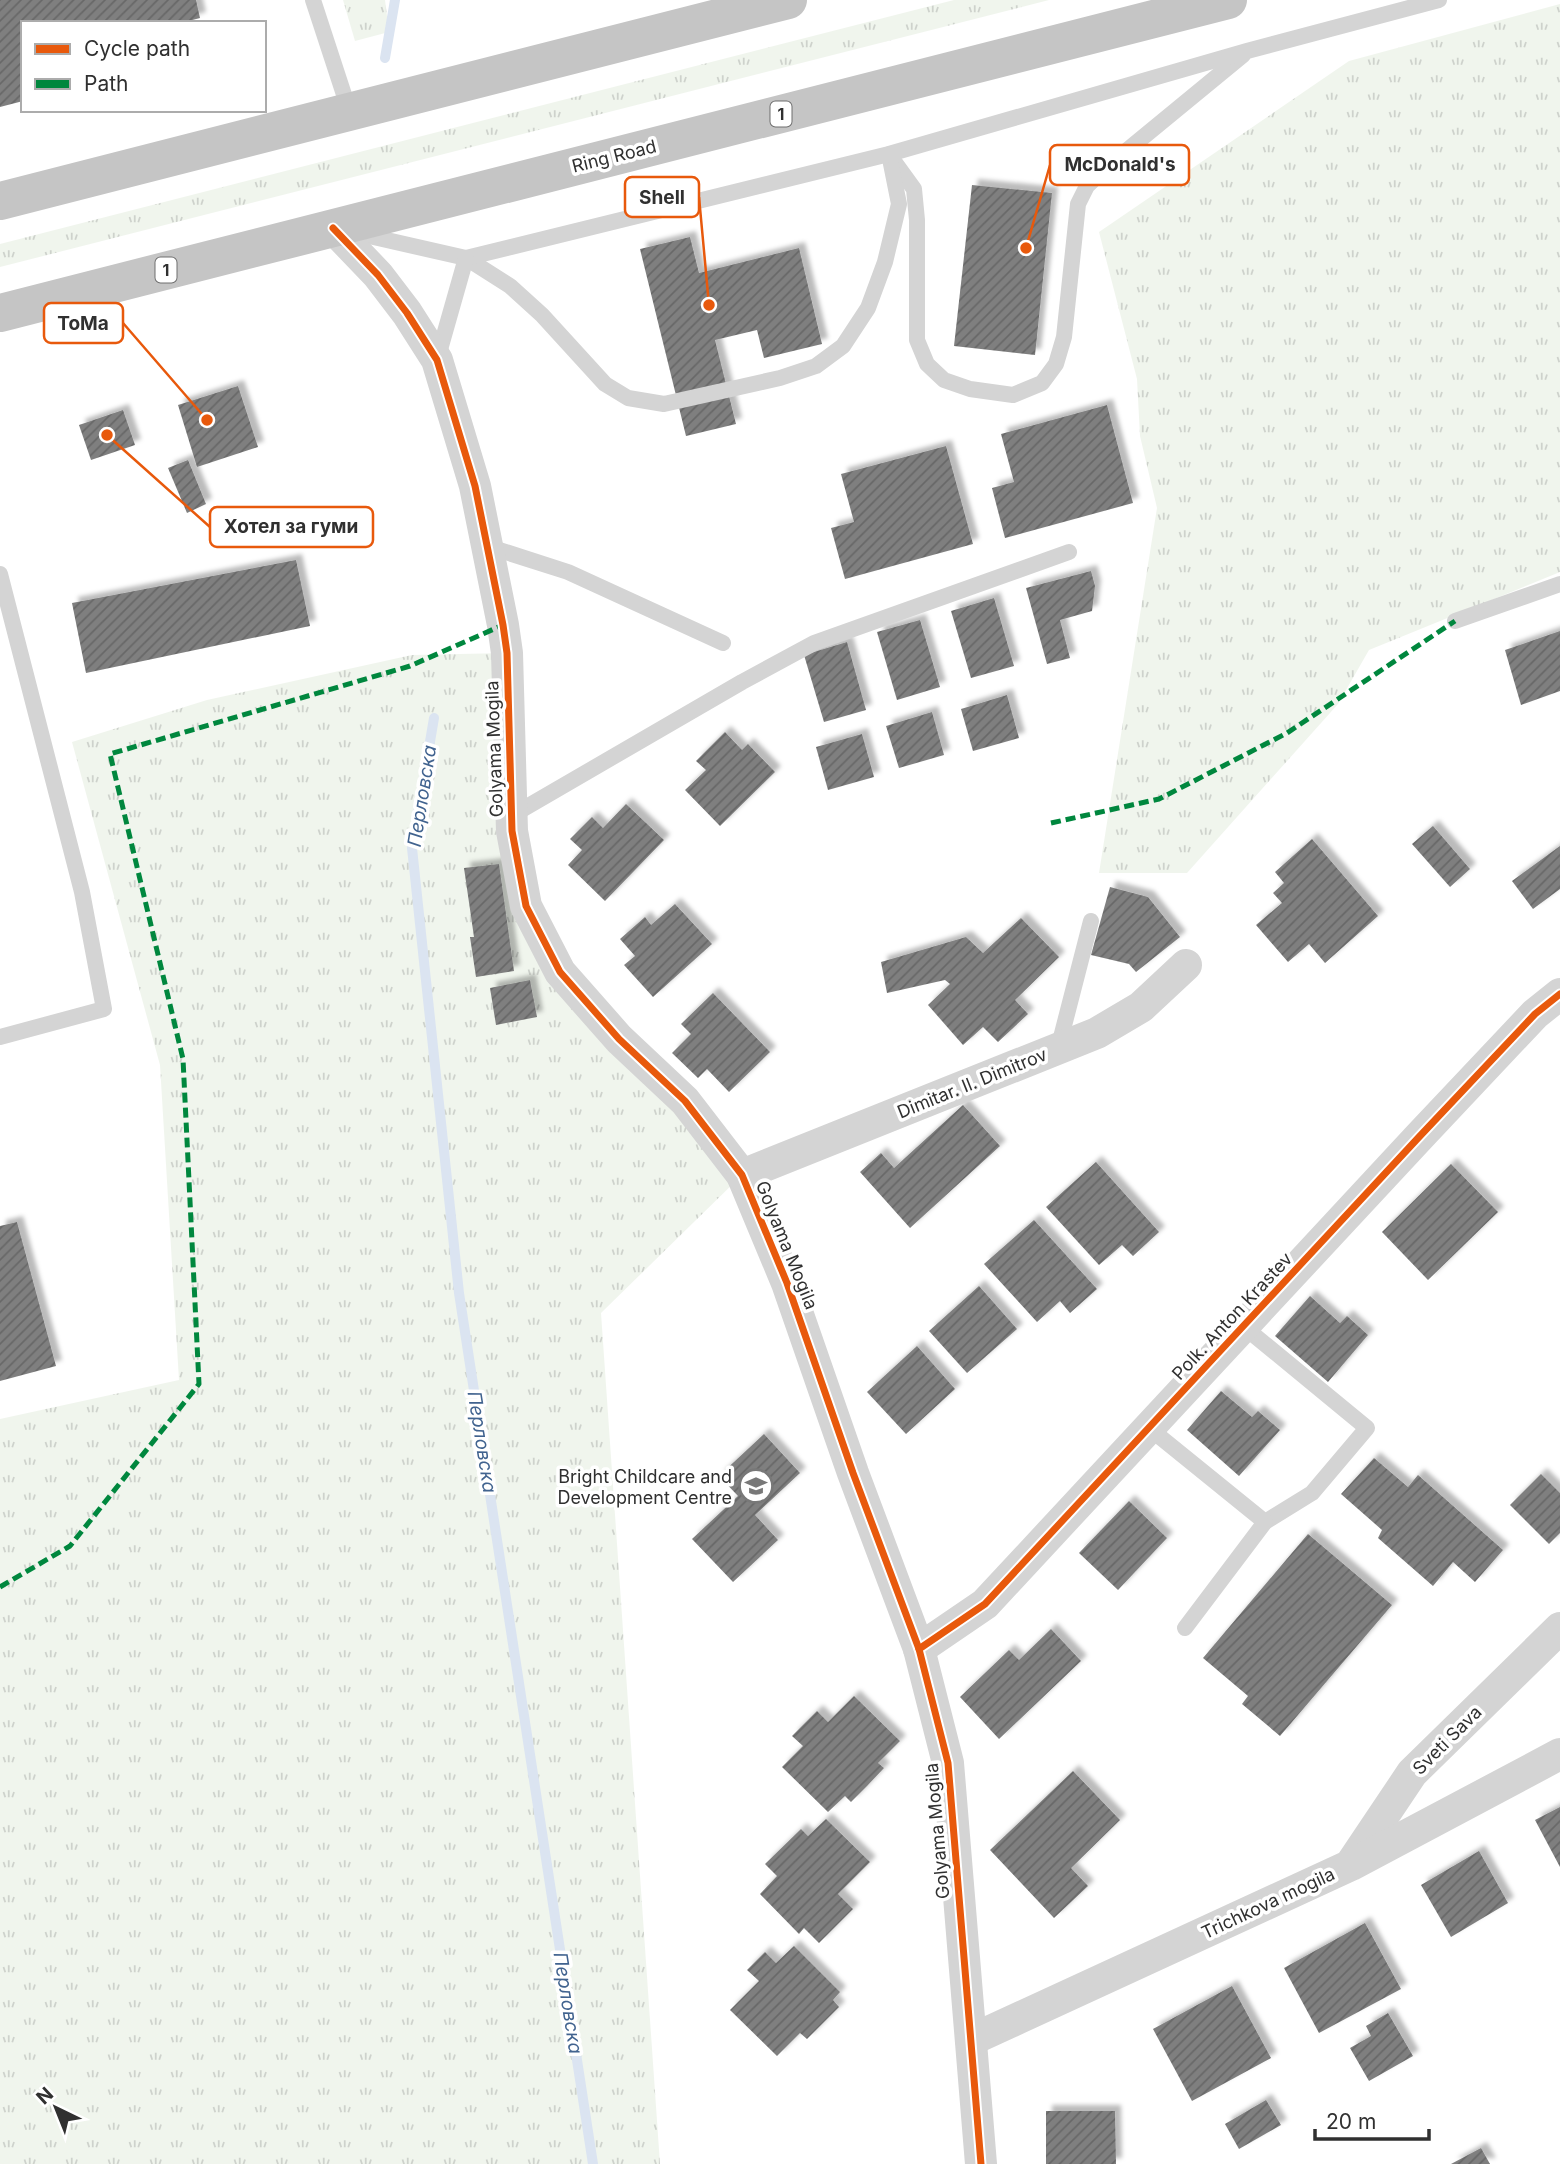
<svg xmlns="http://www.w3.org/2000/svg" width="1560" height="2164" viewBox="0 0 1560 2164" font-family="Inter,sans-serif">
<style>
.grass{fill:url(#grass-tufts)}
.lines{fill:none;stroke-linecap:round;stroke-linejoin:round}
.stream{stroke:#dbe4f1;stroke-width:10}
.building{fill:url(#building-hatch);filter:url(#shadow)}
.service{stroke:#d4d4d4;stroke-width:16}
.minor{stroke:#d4d4d4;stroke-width:32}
.trunk{stroke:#c5c5c5;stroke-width:38}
.quiet{stroke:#00873e;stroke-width:5;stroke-dasharray:10 5;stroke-linecap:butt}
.cycleway-casing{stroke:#fff;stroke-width:11}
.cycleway{stroke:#e8590c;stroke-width:7}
.labels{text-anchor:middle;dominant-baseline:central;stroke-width:7;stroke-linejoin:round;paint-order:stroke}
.shield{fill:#fff;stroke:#6e6e6e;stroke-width:2}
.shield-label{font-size:16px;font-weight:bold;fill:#303030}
.street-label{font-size:18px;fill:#303030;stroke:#fff}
.poi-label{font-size:18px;fill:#303030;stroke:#fff;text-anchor:end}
.water-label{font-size:19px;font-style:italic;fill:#41638f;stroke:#fff}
.leader{fill:none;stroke:#e8590c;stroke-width:2.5}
.callout-dot{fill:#e8590c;stroke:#fff;stroke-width:2.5}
.callout{fill:#fff;stroke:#e8590c;stroke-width:2.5}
.callout-label{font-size:19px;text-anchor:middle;font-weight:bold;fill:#303030}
</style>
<defs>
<pattern id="grass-tufts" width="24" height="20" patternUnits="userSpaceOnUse" patternTransform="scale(1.75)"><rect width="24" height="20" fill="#f0f5ed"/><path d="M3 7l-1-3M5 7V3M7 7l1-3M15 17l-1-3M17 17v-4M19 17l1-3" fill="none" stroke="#ced2cc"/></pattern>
<pattern id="building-hatch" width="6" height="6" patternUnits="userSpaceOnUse" patternTransform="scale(1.75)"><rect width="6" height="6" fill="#7f7f7f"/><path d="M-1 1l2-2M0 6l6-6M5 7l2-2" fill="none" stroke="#686868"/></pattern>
<filter id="shadow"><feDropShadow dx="6" dy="-6" stdDeviation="2" flood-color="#0004"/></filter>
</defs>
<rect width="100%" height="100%" fill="#fff"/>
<g class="grass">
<path d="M 343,0 L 385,0 L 389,32 L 355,41 Z"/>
<path d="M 954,0 L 1049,0 L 0,267 L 0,244 Z"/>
<path d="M 1560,4 L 1560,572 L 1369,650 L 1338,704 L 1187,873 L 1099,873 L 1157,508 L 1140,436 L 1137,379 L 1099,232 L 1349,61 Z"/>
<path d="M 507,653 L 527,906 L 742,1175 L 601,1313 L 660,2164 L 0,2164 L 0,1419 L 179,1380 L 160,1065 L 72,742 L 207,700 L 412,655 Z"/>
</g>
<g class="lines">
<g class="stream">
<path d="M 385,58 L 395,0"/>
<path d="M 434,718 L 412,848 L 459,1293 L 593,2164"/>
</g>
</g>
<g class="building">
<path d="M 0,0 L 196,0 L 200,18 L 181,23 L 23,23 L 23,101 L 0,107 Z"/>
<path d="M 972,185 L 1052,193 L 1035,355 L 954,346 Z"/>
<path d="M 690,237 L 699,273 L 799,248 L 822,344 L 764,358 L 757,330 L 715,340 L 736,424 L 686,436 L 640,249 Z"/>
<path d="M 238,386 L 258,447 L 197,467 L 178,405 Z"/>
<path d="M 1107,405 L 1133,503 L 1005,538 L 992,488 L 1014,482 L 1001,434 Z"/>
<path d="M 123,410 L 135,445 L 91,460 L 79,425 Z"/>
<path d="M 946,446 L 973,544 L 845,579 L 831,528 L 854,522 L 841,474 Z"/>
<path d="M 188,460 L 206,504 L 187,513 L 168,468 Z"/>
<path d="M 296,560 L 310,626 L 86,673 L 72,603 Z"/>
<path d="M 1091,571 L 1095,586 L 1092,611 L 1060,620 L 1070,658 L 1047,664 L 1026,588 Z"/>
<path d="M 994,598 L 1014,666 L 971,678 L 951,611 Z"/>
<path d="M 920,620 L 940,687 L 897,700 L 877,632 Z"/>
<path d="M 1560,631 L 1560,691 L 1521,705 L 1505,650 Z"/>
<path d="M 847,642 L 866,710 L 824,722 L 804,655 Z"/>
<path d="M 1007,695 L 1019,738 L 973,751 L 961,709 Z"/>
<path d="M 932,712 L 944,755 L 899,768 L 886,726 Z"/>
<path d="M 725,732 L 742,750 L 748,744 L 775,772 L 720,826 L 685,790 L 706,770 L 696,761 Z"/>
<path d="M 862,734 L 874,777 L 828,790 L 816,747 Z"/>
<path d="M 626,804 L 664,840 L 605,901 L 568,865 L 582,850 L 570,839 L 592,817 L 603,828 Z"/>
<path d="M 1433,826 L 1470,869 L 1450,887 L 1412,844 Z"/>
<path d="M 1312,839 L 1378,916 L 1325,963 L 1309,944 L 1288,962 L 1256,925 L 1282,903 L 1273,893 L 1284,883 L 1275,872 Z"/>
<path d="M 1560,846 L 1560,889 L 1533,909 L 1512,881 Z"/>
<path d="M 499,864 L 514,971 L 476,977 L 470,937 L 474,937 L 464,868 Z"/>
<path d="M 1110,887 L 1148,897 L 1180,937 L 1136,972 L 1129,964 L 1091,955 Z"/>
<path d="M 675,904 L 712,944 L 653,997 L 624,965 L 635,956 L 620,939 L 645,917 L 651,925 Z"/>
<path d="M 1021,918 L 1059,957 L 1015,1000 L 1028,1014 L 998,1042 L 983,1027 L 963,1045 L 928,1005 L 950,984 L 945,980 L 887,993 L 881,962 L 966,937 L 983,953 Z"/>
<path d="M 530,980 L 537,1017 L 496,1025 L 490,988 Z"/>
<path d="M 713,993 L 770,1052 L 729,1092 L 707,1069 L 698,1078 L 672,1053 L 691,1034 L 681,1024 Z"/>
<path d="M 963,1105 L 1000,1146 L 910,1228 L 860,1172 L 881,1153 L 894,1168 Z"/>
<path d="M 1096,1162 L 1159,1232 L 1133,1256 L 1122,1245 L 1099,1265 L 1046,1207 Z"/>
<path d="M 1451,1164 L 1498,1212 L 1428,1280 L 1382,1232 Z"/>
<path d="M 1034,1220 L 1097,1289 L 1070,1313 L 1060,1301 L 1037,1322 L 984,1264 Z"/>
<path d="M 17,1222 L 56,1366 L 0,1381 L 0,1226 Z"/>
<path d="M 979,1286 L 1017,1329 L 967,1373 L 929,1331 Z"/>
<path d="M 1310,1296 L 1340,1323 L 1347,1316 L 1368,1335 L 1328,1382 L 1275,1336 Z"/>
<path d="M 917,1346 L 955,1389 L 906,1434 L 867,1392 Z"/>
<path d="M 1221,1391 L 1252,1417 L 1258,1411 L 1280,1430 L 1239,1476 L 1187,1430 Z"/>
<path d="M 764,1434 L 800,1473 L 755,1515 L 778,1540 L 733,1582 L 692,1539 L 738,1496 L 719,1476 Z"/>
<path d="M 1374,1458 L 1408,1487 L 1418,1475 L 1503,1550 L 1475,1582 L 1453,1562 L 1433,1586 L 1378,1538 L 1382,1530 L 1341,1494 Z"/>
<path d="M 1541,1474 L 1560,1493 L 1560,1533 L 1549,1544 L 1510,1505 Z"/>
<path d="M 1129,1501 L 1167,1538 L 1118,1590 L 1079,1553 Z"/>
<path d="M 1308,1534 L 1392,1605 L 1280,1736 L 1242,1704 L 1248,1696 L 1203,1658 Z"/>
<path d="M 1051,1629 L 1081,1661 L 999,1739 L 960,1697 L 1009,1650 L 1019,1660 Z"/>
<path d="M 854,1696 L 900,1741 L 878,1763 L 884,1768 L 867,1786 L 851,1802 L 845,1796 L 828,1812 L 782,1767 L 803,1746 L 792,1736 L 817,1711 L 828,1722 Z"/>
<path d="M 1073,1771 L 1120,1820 L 1071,1868 L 1088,1886 L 1054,1918 L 990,1850 Z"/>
<path d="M 1560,1807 L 1560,1867 L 1535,1820 Z"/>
<path d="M 826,1819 L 870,1862 L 838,1894 L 853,1909 L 819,1943 L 804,1928 L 799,1934 L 760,1894 L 777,1876 L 765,1864 L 801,1829 L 808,1836 Z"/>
<path d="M 1479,1851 L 1508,1903 L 1451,1937 L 1421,1885 Z"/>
<path d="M 1365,1923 L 1401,1989 L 1319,2033 L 1284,1968 Z"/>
<path d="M 794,1946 L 840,1992 L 833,2000 L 839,2007 L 807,2039 L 800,2033 L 777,2056 L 730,2010 L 759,1981 L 747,1970 L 765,1952 L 776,1963 Z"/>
<path d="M 1232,1986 L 1271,2058 L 1192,2101 L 1153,2029 Z"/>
<path d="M 1388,2013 L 1413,2056 L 1369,2081 L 1350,2048 L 1371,2036 L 1366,2026 Z"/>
<path d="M 1266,2100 L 1281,2125 L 1239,2149 L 1225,2124 Z"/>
<path d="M 1046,2111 L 1115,2111 L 1116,2164 L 1046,2164 Z"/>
<path d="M 1481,2148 L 1490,2164 L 1451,2164 Z"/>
</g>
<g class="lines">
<g class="service">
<path d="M 313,0 L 350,113"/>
<path d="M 893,160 L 914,189 L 917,220 L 917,340 L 927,364 L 944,380 L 970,389 L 1013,395 L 1042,383 L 1056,364 L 1064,337 L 1078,204 L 1087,186 L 1108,166 L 1243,55"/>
<path d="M 356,233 L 466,258 L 510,286 L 542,315 L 605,384 L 628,398 L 664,404 L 780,378 L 816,366 L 843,346 L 868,308 L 885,262 L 899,204 L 889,154"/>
<path d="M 466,258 L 889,154 L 1247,51 L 1439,0"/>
<path d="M 437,360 L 466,258"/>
<path d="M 487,546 L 568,572 L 723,643"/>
<path d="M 0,574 L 82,892 L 104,1009 L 0,1037"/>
<path d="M 1455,621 L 1560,584"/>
<path d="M 511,816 L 742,682 L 814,643 L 1069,552"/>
<path d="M 1058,1049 L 1091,921"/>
<path d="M 1243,1326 L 1367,1428 L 1312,1493 L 1265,1522"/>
<path d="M 1149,1428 L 1265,1522 L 1185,1628"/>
</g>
<g class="minor">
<path d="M 333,228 L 378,275 L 407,313 L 437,360 L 475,486 L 503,625 L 507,653 L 512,831 L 526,906 L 560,972 L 619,1039 L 685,1101 L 742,1175 L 787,1283 L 853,1473 L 919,1649 L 948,1763 L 981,2164"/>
<path d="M 742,1175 L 1097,1033 L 1141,1007 L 1186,965"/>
<path d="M 919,1649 L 985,1604 L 1419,1137 L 1535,1014 L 1560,994"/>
<path d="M 1353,1861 L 1412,1773 L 1560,1628"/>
<path d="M 971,2040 L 1351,1865 L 1560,1754"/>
</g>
<g class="trunk">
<path d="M 0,201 L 788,0"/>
<path d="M 0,313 L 1228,0"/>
</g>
<g class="quiet">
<path d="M 1051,823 L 1159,799 L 1287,733 L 1455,621"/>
<path d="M 0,1587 L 70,1546 L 199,1384 L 183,1059 L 110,754 L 410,666 L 503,625"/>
</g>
<defs>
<g id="cycleway">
<path d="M 333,228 L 378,275 L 407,313 L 437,360 L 475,486 L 503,625 L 507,653 L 512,831 L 526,906 L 560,972 L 619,1039 L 685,1101 L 742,1175 L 787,1283 L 853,1473 L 919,1649 L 948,1763 L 981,2164"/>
<path d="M 919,1649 L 985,1604 L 1419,1137 L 1535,1014 L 1560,994"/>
</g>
</defs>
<use href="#cycleway" class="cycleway-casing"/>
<use href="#cycleway" class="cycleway"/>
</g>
<defs>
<symbol id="school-ring" viewBox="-11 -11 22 22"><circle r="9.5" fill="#fff" stroke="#787878" stroke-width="1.5"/><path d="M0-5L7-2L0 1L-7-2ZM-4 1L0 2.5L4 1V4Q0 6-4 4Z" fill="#787878"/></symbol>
</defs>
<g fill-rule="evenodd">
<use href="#school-ring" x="737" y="1467" width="38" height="38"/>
</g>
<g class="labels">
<g class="shield">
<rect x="770.5" y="101.5" width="21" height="25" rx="5"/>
<rect x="155.5" y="257.5" width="21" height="25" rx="5"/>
</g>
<g class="shield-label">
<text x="781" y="114">1</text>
<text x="166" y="270">1</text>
</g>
<g class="street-label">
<text transform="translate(614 156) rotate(-14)">Ring Road</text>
<text transform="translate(494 749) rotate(-92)">Golyama Mogila</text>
<text transform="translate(972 1083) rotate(-22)">Dimitar. Il. Dimitrov</text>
<text transform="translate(787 1245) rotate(68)">Golyama Mogila</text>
<text transform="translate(1232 1316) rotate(-47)">Polk. Anton Krastev</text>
<text transform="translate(1447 1740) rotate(-45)">Sveti Sava</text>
<text transform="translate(937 1831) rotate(-95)">Golyama Mogila</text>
<text transform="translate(1268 1903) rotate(-25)">Trichkova mogila</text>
</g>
<g class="poi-label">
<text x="732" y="1476">Bright Childcare and<tspan x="732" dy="21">Development Centre</tspan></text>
</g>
<g class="water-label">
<text transform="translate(422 796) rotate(-81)">Перловска</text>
<text transform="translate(482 1442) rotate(81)">Перловска</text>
<text transform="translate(568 2003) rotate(81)">Перловска</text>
</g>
</g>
<path class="leader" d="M1026 248L1050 165M709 305L699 197M207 420L123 323M107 435L210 527"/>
<g class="callout-dot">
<circle cx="1026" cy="248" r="7"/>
<circle cx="709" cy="305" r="7"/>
<circle cx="207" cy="420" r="7"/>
<circle cx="107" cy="435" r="7"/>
</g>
<g class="callout">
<rect x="1050" y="145" width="139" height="40" rx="7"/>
<rect x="625" y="177" width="74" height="40" rx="7"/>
<rect x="44" y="303" width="79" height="40" rx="7"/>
<rect x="210" y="507" width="163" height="40" rx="7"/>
</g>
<g class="callout-label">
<text x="1120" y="171">McDonald's</text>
<text x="662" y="204">Shell</text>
<text x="83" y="330">ToMa</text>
<text x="291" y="533">Хотел за гуми</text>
</g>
<rect x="21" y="21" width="245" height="91" fill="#ffffff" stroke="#acacac" stroke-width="2"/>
<rect x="35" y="44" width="35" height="10" fill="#e8590c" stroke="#acacac" stroke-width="2"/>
<text x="84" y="56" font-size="21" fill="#303030">Cycle path</text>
<rect x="35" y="79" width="35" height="10" fill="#00873e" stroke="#acacac" stroke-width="2"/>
<text x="84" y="91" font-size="21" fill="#303030">Path</text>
<g transform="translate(56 2108) rotate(317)" stroke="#ffffff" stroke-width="5" paint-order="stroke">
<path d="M0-5L12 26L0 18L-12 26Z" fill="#303030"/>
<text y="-10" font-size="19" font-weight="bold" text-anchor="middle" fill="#303030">N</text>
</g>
<path d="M1315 2129v10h114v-10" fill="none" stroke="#303030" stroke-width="3.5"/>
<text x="1326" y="2129" font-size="21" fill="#303030" stroke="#ffffff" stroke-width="5" paint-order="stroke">20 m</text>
</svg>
